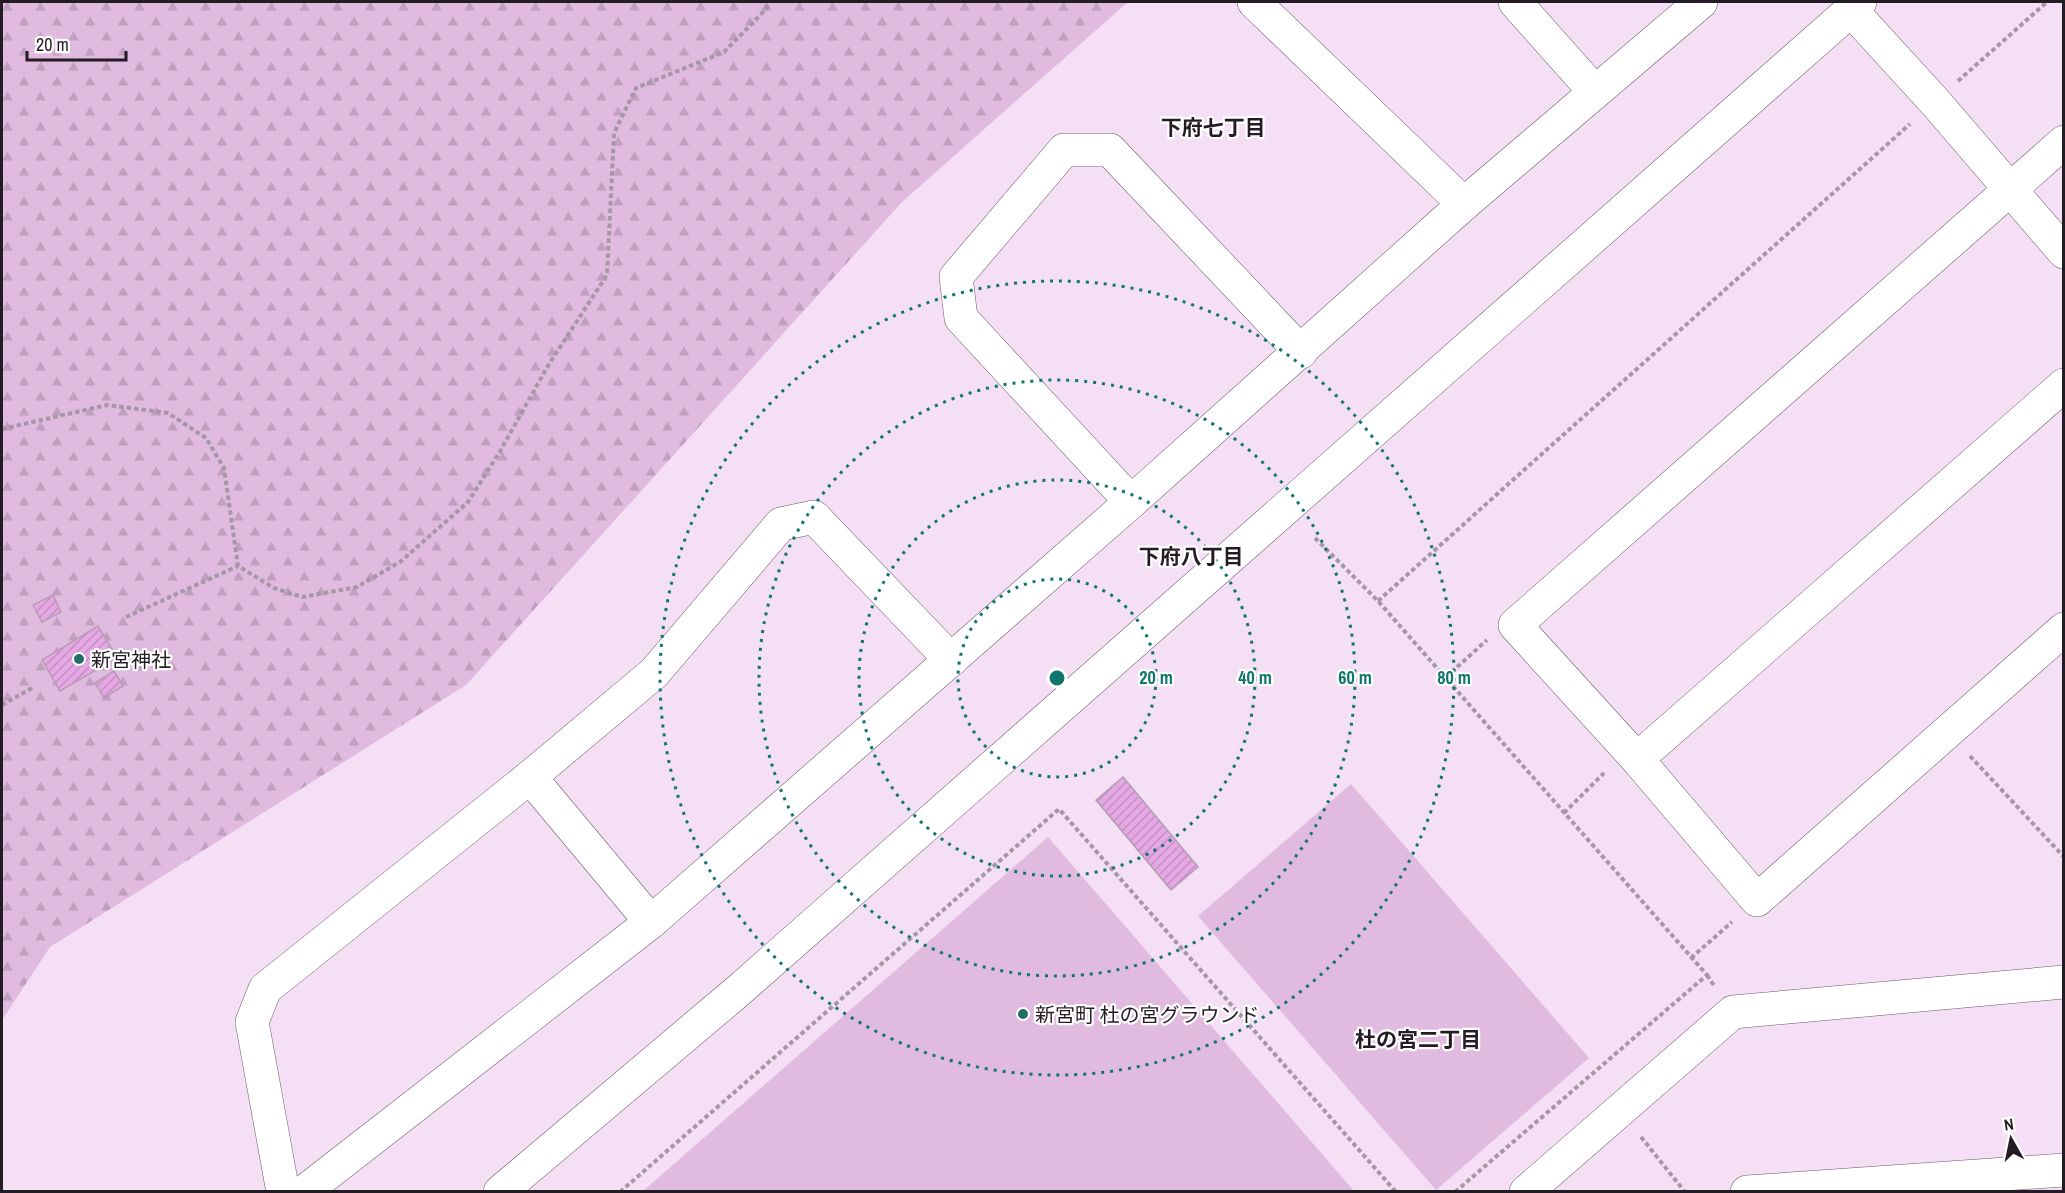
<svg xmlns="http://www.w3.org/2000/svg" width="2065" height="1193" viewBox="0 0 2065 1193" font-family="'Archivo Narrow','Noto Sans JP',sans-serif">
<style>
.forest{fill:url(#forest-firs)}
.garden{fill:#e0badf}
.building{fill:url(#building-hatch);stroke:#b39fb2;stroke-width:1.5}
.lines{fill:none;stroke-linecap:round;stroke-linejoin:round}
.street-casing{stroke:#6b596a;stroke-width:34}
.secondary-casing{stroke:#6b596a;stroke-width:34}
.path{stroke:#a696a6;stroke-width:4;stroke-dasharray:4.5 3;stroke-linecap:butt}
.street{stroke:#fff;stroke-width:33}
.secondary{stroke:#fff;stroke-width:33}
.ring{fill:none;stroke:#0f766e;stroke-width:3;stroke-dasharray:3 6}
.poi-dot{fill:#256e68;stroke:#fff;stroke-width:2}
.labels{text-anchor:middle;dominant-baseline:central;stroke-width:4.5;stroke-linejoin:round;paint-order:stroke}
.poi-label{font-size:20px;fill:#241c24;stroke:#fff;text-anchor:start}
.neighbourhood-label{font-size:21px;font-weight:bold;fill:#241c24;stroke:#fff}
.centre{fill:#0f766e;stroke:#fff;stroke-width:3}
.ring-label{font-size:18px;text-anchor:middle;font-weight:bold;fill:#0f766e;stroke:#fff;stroke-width:4.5;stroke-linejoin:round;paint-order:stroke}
</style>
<defs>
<pattern id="forest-firs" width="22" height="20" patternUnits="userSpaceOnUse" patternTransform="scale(1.5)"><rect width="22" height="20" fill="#e0badf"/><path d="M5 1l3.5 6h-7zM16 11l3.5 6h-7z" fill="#c09fbf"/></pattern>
<pattern id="building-hatch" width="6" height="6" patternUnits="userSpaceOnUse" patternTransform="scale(1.5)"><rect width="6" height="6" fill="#e5a8e4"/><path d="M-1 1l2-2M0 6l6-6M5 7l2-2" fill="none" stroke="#c490c3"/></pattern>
</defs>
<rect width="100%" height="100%" fill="#f4dff4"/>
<path class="forest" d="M 2,2 L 1128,2 L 902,202 L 466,685 L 50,947 L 2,1020 Z"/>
<g class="garden">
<path d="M 1351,784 L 1589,1058 L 1436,1190 L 1198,916 Z"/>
<path d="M 1048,837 L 1354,1191 L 643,1191 Z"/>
</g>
<g class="building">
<path d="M 53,595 L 61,612 L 42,622 L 33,605 Z"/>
<path d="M 98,626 L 117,658 L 60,691 L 42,660 Z"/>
<path d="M 114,671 L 123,686 L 104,698 L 95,683 Z"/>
<path d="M 1123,777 L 1198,867 L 1171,890 L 1096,800 Z"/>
</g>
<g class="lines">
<defs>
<g id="street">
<path d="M 1254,2 L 1464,204"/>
<path d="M 1515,2 L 1595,92"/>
<path d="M 1851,10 L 1935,102 L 2064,252"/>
<path d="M 2064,142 L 1515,625 L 1637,759 L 1757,900 L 2064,629"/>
<path d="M 1131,502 L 961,318 L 956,277 L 1064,150 L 1110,150 L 1301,352"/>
<path d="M 1637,759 L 2064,385"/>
<path d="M 530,777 L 651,922"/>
<path d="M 283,1192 L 252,1022 L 265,989 L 530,777 L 654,673 L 781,524 L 814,517 L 951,660"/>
<path d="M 1526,1192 L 1733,1012 L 2064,982"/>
<path d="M 1747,1192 L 2064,1170"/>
</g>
<g id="secondary">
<path d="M 304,1192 L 651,922 L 1131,502 L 1464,204 L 1701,2"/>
<path d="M 500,1192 L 738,991 L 1860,2"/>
</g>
</defs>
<use href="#street" class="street-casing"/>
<use href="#secondary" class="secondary-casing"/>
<g class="path">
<path d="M 1958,81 L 2047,2"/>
<path d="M 2,429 L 107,405 L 168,413 L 206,438 L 224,468 L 238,566 L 274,588 L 302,597 L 357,587 L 400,562 L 468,502 L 499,453 L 549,364 L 607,275 L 614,133 L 636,88 L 724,52 L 766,9 L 769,2"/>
<path d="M 1315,538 L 1378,601 L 1707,975 L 1455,1192"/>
<path d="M 1378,601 L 1910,124"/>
<path d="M 126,617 L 238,566"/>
<path d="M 1446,677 L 1487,640"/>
<path d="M 2,705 L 32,688"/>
<path d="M 1970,756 L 2064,857"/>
<path d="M 1564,813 L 1604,773"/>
<path d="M 1691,958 L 1732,922"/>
<path d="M 1707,975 L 1715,987"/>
<path d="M 1641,1137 L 1685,1192"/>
<path d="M 620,1192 L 1059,809 L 1396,1192"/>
</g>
<use href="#street" class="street"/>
<use href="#secondary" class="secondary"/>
</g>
<g class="ring">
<circle cx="1057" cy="678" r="99"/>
<circle cx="1057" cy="678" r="198"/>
<circle cx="1057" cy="678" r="298"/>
<circle cx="1057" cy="678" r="397"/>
</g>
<g class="poi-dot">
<circle cx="79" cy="659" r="6"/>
<circle cx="1023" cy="1014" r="6"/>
</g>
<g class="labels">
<g class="poi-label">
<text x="91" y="659">新宮神社</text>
<text x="1035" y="1014">新宮町 杜の宮グラウンド</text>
</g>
<g class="neighbourhood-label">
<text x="1213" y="127">下府七丁目</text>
<text x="1191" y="556">下府八丁目</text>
<text x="1418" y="1039">杜の宮二丁目</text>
</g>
</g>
<circle cx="1057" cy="678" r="9" class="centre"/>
<g class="ring-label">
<text x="1156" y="684">20 m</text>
<text x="1255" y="684">40 m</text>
<text x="1355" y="684">60 m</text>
<text x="1454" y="684">80 m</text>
</g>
<rect width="2065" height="1193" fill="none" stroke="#241c24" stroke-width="6"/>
<g transform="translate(2011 1139) rotate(351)" stroke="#ffffff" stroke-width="4.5" paint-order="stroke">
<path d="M0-4.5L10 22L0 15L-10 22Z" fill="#241c24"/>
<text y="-9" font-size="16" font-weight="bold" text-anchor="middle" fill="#241c24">N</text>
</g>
<path d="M27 51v9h99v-9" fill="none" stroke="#241c24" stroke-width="3"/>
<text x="36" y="51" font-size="18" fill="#241c24" stroke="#ffffff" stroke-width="4.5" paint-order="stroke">20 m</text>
</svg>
